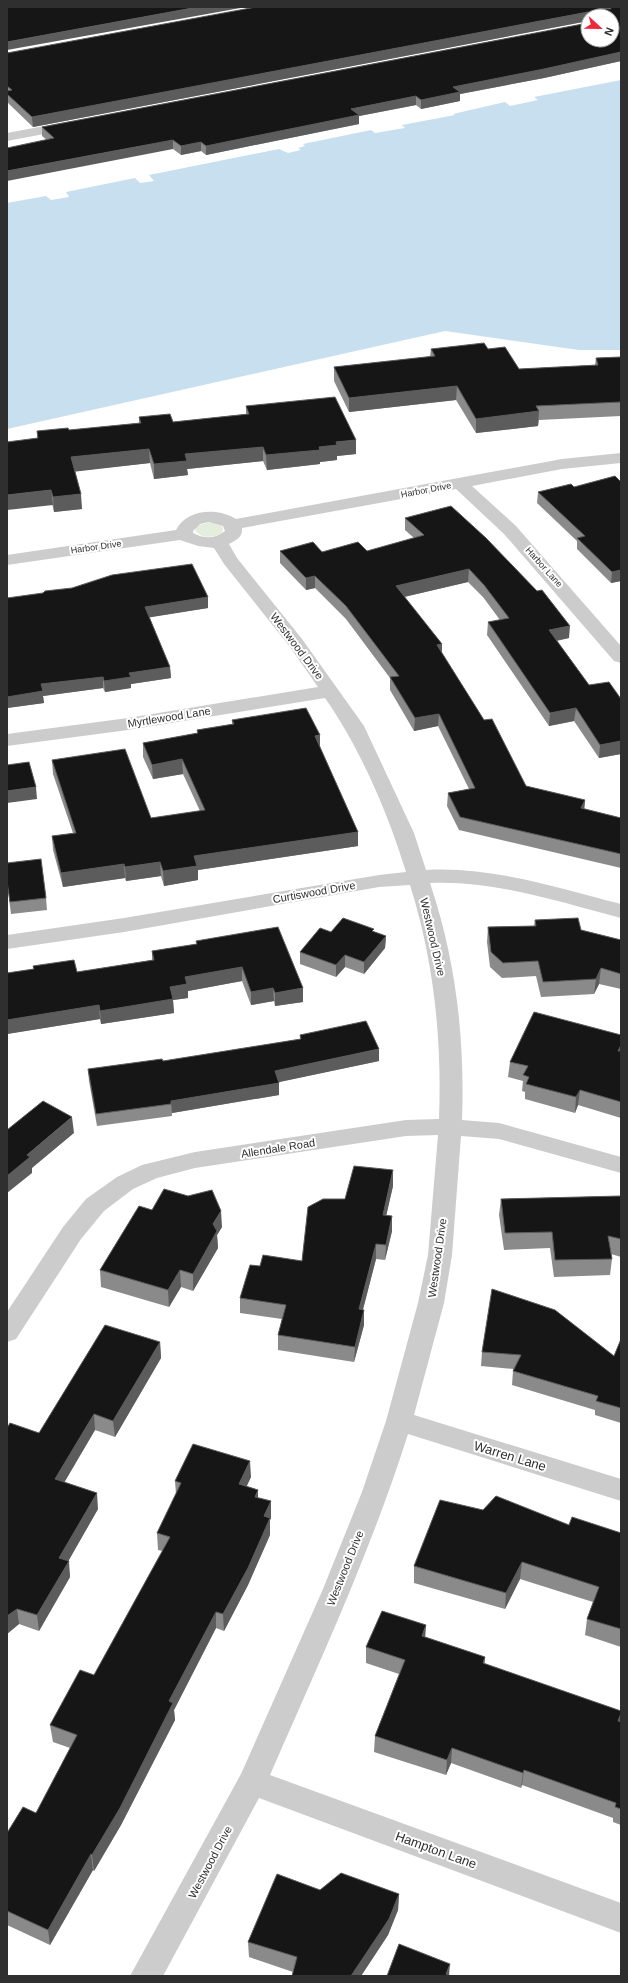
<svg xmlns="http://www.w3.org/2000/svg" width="628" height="1983" viewBox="0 0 628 1983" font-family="Helvetica,sans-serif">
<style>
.green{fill:#e5eddc}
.water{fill:#c7dfee}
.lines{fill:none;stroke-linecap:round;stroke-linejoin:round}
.minor{fill:#ccc;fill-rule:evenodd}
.wall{fill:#8a8a8a}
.shaded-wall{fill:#5c5c5c}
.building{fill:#161616;stroke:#5c5c5c}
.labels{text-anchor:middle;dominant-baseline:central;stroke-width:4;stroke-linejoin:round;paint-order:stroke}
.far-street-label{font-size:9px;fill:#2f2f2f;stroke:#fff}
.street-label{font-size:11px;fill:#2f2f2f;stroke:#fff}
.near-street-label{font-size:13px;fill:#2f2f2f;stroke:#fff}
</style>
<rect width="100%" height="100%" fill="#fff"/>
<path class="green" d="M 210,522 L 222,526 L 223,529 L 222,533 C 213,538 201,539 195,530 L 196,526 Z"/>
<path class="water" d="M 621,80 L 621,350 L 579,350 L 445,331 L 7,429 L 7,203 L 46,196 L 51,200 L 69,197 L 66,192 L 135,178 L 140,183 L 154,181 L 149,175 L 279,149 L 288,153 L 301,150 L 298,148 L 305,146 L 303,144 L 371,130 L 375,133 L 405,128 L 402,125 L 455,115 L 453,114 L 505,102 L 510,106 L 538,100 L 534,97 Z"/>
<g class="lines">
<g class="minor">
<path d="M 71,121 L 77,125 L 76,128 L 7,141 L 7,133 Z"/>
<path d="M 621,453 L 621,463 L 562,469 L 472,486 L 516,526 L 621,646 L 621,663 L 614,661 L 504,534 L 456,489 L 242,528 C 243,537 236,540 229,544 L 237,558 L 302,639 L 364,726 L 414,833 L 426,870 C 492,866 558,888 621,904 L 621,918 C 559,902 495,880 430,883 C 456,960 465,1039 462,1120 L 499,1123 L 621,1157 L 621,1173 L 499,1139 L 461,1136 L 452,1255 L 444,1303 L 414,1415 L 621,1479 L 621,1501 L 408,1434 C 371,1551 319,1663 270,1775 L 621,1903 L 621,1933 L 259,1798 L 163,1976 L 130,1976 L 241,1774 L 323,1589 L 362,1492 L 386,1421 L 418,1303 L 428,1255 L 438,1135 L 406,1136 L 195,1168 L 157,1178 L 133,1189 L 104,1211 L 81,1239 L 16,1339 L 7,1342 L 7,1312 L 63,1227 L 86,1199 L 117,1177 L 142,1165 L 195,1152 L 406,1120 L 439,1119 C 442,1039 434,961 410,885 L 379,887 L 124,932 L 7,949 L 7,935 L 124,918 L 379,875 L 406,872 C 388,813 360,748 325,698 L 128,730 L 7,746 L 7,734 L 128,718 L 318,687 L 290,647 L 224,564 L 214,548 L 198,546 L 180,540 L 7,565 L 7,555 L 176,530 C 186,509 218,507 236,519 L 562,459 ZM 209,522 L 223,526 L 225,531 C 215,539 204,539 193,533 L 193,531 L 200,524 Z"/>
</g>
</g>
<g class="wall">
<path d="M 604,7 L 621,7 L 621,61 L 544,78 L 460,94 L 460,101 L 421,109 L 416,105 L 359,116 L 359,124 L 206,155 L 201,151 L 181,155 L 173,149 L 47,140 L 42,136 L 42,127 L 588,23 L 612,16 L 588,16 L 588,21 L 33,127 L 7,102 L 7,53 L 597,8 L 605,8 Z"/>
<path d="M 431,349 L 488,349 L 519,369 L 595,365 L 596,358 L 621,357 L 621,416 L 539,420 L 538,426 L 476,433 L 456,400 L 349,412 L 334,381 L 334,367 L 430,357 Z"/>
<path d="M 246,406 L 356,454 L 337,456 L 337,460 L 320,462 L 320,464 L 267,470 L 263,461 L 187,469 L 188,475 L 154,479 L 150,463 L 75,471 L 82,509 L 54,512 L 37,438 L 37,431 L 69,430 L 139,423 L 139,417 L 173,422 L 246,414 Z"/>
<path d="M 621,482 L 621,581 L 611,583 L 577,549 L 577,541 L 537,503 L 538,492 L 574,487 Z"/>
<path d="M 405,518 L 569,638 L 557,641 L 589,685 L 621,699 L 621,754 L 599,758 L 574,721 L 549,726 L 487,635 L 488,622 L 500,620 L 483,597 L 468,582 L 404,597 L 442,654 L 526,786 L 585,800 L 584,809 L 621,818 L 621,868 L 459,830 L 447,806 L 448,793 L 469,789 L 438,726 L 414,731 L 390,690 L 390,678 L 346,619 L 315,588 L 306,590 L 280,563 L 280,551 L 322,552 L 367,551 L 414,538 L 405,530 Z"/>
<path d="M 208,597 L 208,608 L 149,617 L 170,667 L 171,678 L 131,684 L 131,688 L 105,692 L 103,688 L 43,696 L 44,703 L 7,708 L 7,598 Z"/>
<path d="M 232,720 L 320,747 L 358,832 L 358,846 L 198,870 L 198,880 L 164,886 L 161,876 L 126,881 L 125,878 L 63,887 L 53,850 L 52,836 L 73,833 L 53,774 L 52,760 L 151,818 L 200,811 L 183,774 L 153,779 L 143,757 L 143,743 L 197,733 L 197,730 L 232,724 Z"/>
<path d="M 7,883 L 46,898 L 47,910 L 11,914 Z"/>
<path d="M 535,920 L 581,930 L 621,940 L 621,989 L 599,984 L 594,994 L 541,997 L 536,976 L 502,978 L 490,967 L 487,942 L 488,927 L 534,926 Z"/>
<path d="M 331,932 L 374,932 L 386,936 L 385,948 L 364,974 L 345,967 L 336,977 L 300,964 L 300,952 Z"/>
<path d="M 196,941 L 303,1002 L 275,1006 L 274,1001 L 251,1005 L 242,981 L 188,991 L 188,998 L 173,1000 L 174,1013 L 101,1024 L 100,1019 L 7,1034 L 7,973 L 33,969 L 33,966 L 77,972 L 152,960 L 152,951 L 197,944 Z"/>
<path d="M 300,1035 L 379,1061 L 278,1082 L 279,1095 L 172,1113 L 172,1116 L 97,1126 L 89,1081 L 88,1069 L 163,1061 L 300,1039 Z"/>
<path d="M 621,1035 L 621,1118 L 578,1105 L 575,1113 L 525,1099 L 525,1092 L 522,1091 L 523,1081 L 508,1077 L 510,1062 Z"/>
<path d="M 393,1186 L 386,1215 L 392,1231 L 385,1260 L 376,1259 L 363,1310 L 364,1310 L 364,1325 L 354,1362 L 278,1350 L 278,1335 L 282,1319 L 240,1313 L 240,1298 L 260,1266 L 302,1261 L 345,1199 Z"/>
<path d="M 621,1196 L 621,1257 L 611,1254 L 612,1259 L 610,1275 L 554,1277 L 550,1248 L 504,1250 L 499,1215 L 501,1199 Z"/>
<path d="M 222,1227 L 217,1235 L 218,1248 L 193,1291 L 181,1287 L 169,1307 L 101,1287 L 100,1270 Z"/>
<path d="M 621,1339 L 621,1423 L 595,1415 L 595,1410 L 512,1385 L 513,1371 L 514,1369 L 481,1366 L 482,1352 L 614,1356 Z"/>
<path d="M 160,1342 L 161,1358 L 115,1437 L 95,1430 L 64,1482 L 98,1509 L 68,1561 L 70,1577 L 39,1631 L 19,1624 L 7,1634 L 7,1428 L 39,1433 Z"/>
<path d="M 251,1477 L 246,1486 L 258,1490 L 258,1498 L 271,1501 L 271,1518 L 270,1520 L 270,1535 L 248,1585 L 224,1631 L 216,1628 L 174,1710 L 175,1720 L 121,1825 L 94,1871 L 93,1870 L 50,1945 L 7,1925 L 7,1833 L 36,1813 L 70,1748 L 53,1742 L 50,1725 L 94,1675 L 163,1551 L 158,1550 L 157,1533 L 176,1494 L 175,1481 Z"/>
<path d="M 483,1510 L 569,1525 L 621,1533 L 621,1647 L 585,1635 L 587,1619 L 593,1602 L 520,1579 L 505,1609 L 414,1583 L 414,1566 Z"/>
<path d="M 425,1637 L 485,1657 L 485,1664 L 621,1711 L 620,1722 L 621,1722 L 621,1825 L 613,1822 L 613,1818 L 522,1785 L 521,1788 L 451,1763 L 446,1775 L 374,1752 L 375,1736 L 399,1674 L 366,1663 L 366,1647 Z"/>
<path d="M 320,1890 L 399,1894 L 398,1910 L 388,1935 L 361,1976 L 292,1976 L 293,1972 L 249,1957 L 248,1942 Z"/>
</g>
<g class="shaded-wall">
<path d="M 198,7 L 246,7 L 7,50 L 7,42 Z"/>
<path d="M 588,12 L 588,21 L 33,127 L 32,117 Z"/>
<path d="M 621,52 L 621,61 L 544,78 L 460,94 L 460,101 L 421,109 L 421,100 L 453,87 Z"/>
<path d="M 416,96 L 416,105 L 359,116 L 359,124 L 206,155 L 206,146 L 351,109 Z"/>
<path d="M 173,140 L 173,149 L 7,181 L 7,171 Z"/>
<path d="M 201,142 L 201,151 L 181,155 L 181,146 Z"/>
<path d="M 457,386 L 456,400 L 349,412 L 349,398 Z"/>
<path d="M 539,411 L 538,426 L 476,433 L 476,419 Z"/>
<path d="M 356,440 L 356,454 L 337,456 L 337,460 L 320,462 L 320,464 L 267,470 L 266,455 L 319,447 L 336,442 Z"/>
<path d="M 263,447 L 263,461 L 187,469 L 188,475 L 154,479 L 154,464 L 185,454 Z"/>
<path d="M 149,449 L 150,463 L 72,472 L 71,457 Z"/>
<path d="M 51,490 L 53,505 L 7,510 L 7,495 Z"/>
<path d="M 81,494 L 82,509 L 54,512 L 53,497 Z"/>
<path d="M 469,569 L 468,582 L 395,599 L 396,586 Z"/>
<path d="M 621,570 L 621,581 L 611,583 L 612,572 Z"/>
<path d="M 315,576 L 315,588 L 306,590 L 306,578 Z"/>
<path d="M 208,597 L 208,608 L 146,618 L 145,607 Z"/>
<path d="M 570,626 L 569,638 L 548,642 L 549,630 Z"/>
<path d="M 442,644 L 442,657 L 437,645 Z"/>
<path d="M 170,667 L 171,678 L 131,684 L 131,688 L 105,692 L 104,681 L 129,673 Z"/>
<path d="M 103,677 L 103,688 L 43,696 L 44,703 L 7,708 L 7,697 L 41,684 Z"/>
<path d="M 576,708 L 574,721 L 549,726 L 550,713 Z"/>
<path d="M 439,714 L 438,726 L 414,731 L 415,718 Z"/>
<path d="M 320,735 L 320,749 L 315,736 Z"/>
<path d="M 621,741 L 621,754 L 599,758 L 600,745 Z"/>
<path d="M 182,759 L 183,774 L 153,779 L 152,765 Z"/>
<path d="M 36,787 L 37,799 L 7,803 L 7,791 Z"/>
<path d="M 585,800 L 584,813 L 581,808 Z"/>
<path d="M 358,832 L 358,846 L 198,870 L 198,880 L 164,886 L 163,871 L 194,856 Z"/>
<path d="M 160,862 L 161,876 L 126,881 L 125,867 Z"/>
<path d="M 124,864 L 125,878 L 63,887 L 61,873 Z"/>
<path d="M 386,936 L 385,948 L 364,974 L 364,962 Z"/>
<path d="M 345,955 L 345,967 L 336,977 L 336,965 Z"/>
<path d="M 242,967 L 242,981 L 188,991 L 188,998 L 173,1000 L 174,1013 L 101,1024 L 100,1011 L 170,987 L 185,977 Z"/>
<path d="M 601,968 L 599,984 L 594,994 L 596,979 Z"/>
<path d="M 273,988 L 274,1001 L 251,1005 L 251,992 Z"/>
<path d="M 303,988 L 303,1002 L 275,1006 L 275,993 Z"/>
<path d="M 99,1005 L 100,1019 L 7,1034 L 7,1020 Z"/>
<path d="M 621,1045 L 621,1056 L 618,1051 Z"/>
<path d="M 379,1049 L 379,1061 L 275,1083 L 275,1071 Z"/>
<path d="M 279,1083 L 279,1095 L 172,1113 L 171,1101 Z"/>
<path d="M 580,1090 L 578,1105 L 575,1113 L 576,1097 Z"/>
<path d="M 72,1117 L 74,1133 L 32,1168 L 32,1173 L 7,1193 L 7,1176 L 27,1155 Z"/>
<path d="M 393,1170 L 393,1186 L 383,1230 L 383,1215 Z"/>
<path d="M 221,1211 L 222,1227 L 217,1235 L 218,1248 L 193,1291 L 193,1274 L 213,1224 Z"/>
<path d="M 392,1216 L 392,1231 L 385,1260 L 386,1245 Z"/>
<path d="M 376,1244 L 376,1259 L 359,1324 L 359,1309 Z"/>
<path d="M 180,1270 L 181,1287 L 169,1307 L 168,1290 Z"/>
<path d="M 364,1310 L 364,1325 L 354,1362 L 355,1347 Z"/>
<path d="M 160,1342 L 161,1358 L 115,1437 L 113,1421 Z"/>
<path d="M 94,1414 L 95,1430 L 57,1495 L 55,1479 Z"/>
<path d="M 250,1461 L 251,1477 L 240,1501 L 239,1484 Z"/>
<path d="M 258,1490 L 258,1506 L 255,1497 Z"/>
<path d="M 97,1493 L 98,1509 L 61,1574 L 59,1558 Z"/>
<path d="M 271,1501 L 271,1518 L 270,1520 L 270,1535 L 248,1585 L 224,1631 L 223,1614 L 264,1516 Z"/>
<path d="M 69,1561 L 70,1577 L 39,1631 L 37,1615 Z"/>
<path d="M 522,1562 L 520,1579 L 505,1609 L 506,1593 Z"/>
<path d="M 17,1609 L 19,1624 L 7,1634 L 7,1616 Z"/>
<path d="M 216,1612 L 216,1628 L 174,1710 L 175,1720 L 121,1825 L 94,1871 L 92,1855 L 169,1701 Z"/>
<path d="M 426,1625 L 425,1641 L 422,1636 Z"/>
<path d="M 621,1713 L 621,1717 L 620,1726 L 618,1721 Z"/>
<path d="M 452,1748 L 451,1763 L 446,1775 L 447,1760 Z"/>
<path d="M 524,1770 L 522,1785 L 521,1788 L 523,1773 Z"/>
<path d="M 91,1854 L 93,1870 L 50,1945 L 48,1930 Z"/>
<path d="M 399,1894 L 398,1910 L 388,1935 L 361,1976 L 351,1976 Z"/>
<path d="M 450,1964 L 449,1976 L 446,1974 Z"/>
</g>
<g class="building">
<path d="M 7,7 L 198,7 L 7,42 Z"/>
<path d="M 256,7 L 595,7 L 597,8 L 611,9 L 610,7 L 621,7 L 621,52 L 544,69 L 453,87 L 460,92 L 421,100 L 416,96 L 351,109 L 359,115 L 206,146 L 201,142 L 181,146 L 173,140 L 7,171 L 7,148 L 54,138 L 42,127 L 588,23 L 588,40 L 612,40 L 612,16 L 590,16 L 590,13 L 588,12 L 32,117 L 7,94 L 7,91 L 12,90 L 7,86 L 7,53 Z"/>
<path d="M 484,343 L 488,349 L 505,347 L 519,369 L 598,365 L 596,358 L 621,357 L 621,402 L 536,406 L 539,411 L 476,419 L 457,386 L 349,398 L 334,367 L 435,356 L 431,349 Z"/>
<path d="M 335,397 L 356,440 L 336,442 L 337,445 L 319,447 L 320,450 L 266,455 L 263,447 L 185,454 L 187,461 L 154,464 L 149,449 L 71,457 L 81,494 L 53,497 L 51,490 L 7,495 L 7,442 L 38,438 L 37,431 L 68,428 L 69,430 L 141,423 L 139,417 L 170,414 L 173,422 L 249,414 L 246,406 Z"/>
<path d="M 615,476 L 621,482 L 621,509 L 620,509 L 621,509 L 621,570 L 612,572 L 577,538 L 585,536 L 538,492 L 571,484 L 574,487 Z"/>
<path d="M 451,506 L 486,538 L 537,591 L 542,590 L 570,626 L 549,630 L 589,685 L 609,682 L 621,699 L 621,741 L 600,745 L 576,708 L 550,713 L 488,622 L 509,618 L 484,585 L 469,569 L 396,586 L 442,644 L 437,645 L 484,720 L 492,719 L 526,786 L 585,800 L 581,808 L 621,818 L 621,854 L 460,817 L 448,793 L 475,788 L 439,714 L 415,718 L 390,677 L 399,676 L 346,606 L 315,576 L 306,578 L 280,551 L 313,542 L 322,552 L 358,542 L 367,551 L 424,535 L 405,518 Z"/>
<path d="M 192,564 L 208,597 L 145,607 L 170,667 L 129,673 L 131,677 L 104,681 L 103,677 L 41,684 L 43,691 L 7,697 L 7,598 L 43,593 L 45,591 L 72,588 L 112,575 Z"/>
<path d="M 306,708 L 320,735 L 315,736 L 358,832 L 194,856 L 197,866 L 163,871 L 160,862 L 125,867 L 124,864 L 61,873 L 52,836 L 76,833 L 52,760 L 125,749 L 151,818 L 205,810 L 182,759 L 152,765 L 143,743 L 198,733 L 197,730 L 234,724 L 232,720 Z"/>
<path d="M 29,762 L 36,787 L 7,791 L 7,765 Z"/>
<path d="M 41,859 L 46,898 L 10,902 L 7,881 L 7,863 Z"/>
<path d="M 343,918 L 374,929 L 372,931 L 386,936 L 364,962 L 345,955 L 336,965 L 300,952 L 320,928 L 331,932 Z"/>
<path d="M 578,918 L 581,930 L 621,940 L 621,974 L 601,968 L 596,979 L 543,982 L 538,961 L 503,963 L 491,952 L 488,927 L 536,926 L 535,920 Z"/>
<path d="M 278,927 L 303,988 L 275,993 L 273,988 L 251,992 L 242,967 L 185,977 L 187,984 L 170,987 L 173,999 L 100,1011 L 99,1005 L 7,1020 L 7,973 L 34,969 L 33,966 L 74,960 L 77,972 L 154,960 L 152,951 L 197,944 L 196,941 Z"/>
<path d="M 534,1012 L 621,1035 L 621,1045 L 618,1051 L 621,1051 L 621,1102 L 580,1090 L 576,1097 L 526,1084 L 529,1077 L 523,1075 L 528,1066 L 510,1062 Z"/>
<path d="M 366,1021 L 379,1049 L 275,1071 L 279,1083 L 171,1101 L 171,1104 L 96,1114 L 88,1069 L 162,1059 L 163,1061 L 301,1039 L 300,1035 Z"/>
<path d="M 43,1101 L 72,1117 L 27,1155 L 30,1157 L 7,1176 L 7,1130 Z"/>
<path d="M 354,1166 L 393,1170 L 383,1215 L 392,1216 L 386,1245 L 376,1244 L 359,1309 L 364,1310 L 355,1347 L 278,1335 L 286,1305 L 240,1298 L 250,1265 L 260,1266 L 263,1255 L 302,1261 L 308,1207 L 323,1199 L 345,1199 Z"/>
<path d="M 164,1189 L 188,1196 L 212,1190 L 221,1211 L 213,1224 L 217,1231 L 193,1274 L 180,1270 L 168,1290 L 100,1270 L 139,1206 L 152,1210 Z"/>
<path d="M 621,1196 L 621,1239 L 608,1236 L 612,1259 L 555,1260 L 552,1232 L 505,1233 L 501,1199 Z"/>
<path d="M 492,1289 L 555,1310 L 614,1356 L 621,1339 L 621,1408 L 596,1401 L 598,1396 L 513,1371 L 521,1355 L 482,1352 Z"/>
<path d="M 105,1325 L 160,1342 L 113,1421 L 94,1414 L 55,1479 L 97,1493 L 59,1558 L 69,1561 L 37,1615 L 17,1609 L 7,1616 L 7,1428 L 10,1423 L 39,1433 Z"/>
<path d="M 193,1444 L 250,1461 L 239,1484 L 258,1490 L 255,1497 L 271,1501 L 264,1516 L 270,1518 L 248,1568 L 223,1614 L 216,1612 L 169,1701 L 173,1703 L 120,1808 L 92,1855 L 91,1854 L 48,1930 L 7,1911 L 7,1833 L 23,1807 L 36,1813 L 77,1735 L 50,1725 L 80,1670 L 94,1675 L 170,1537 L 157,1533 L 181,1483 L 175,1481 Z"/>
<path d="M 496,1496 L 569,1525 L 572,1517 L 621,1533 L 621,1629 L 587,1619 L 599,1587 L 522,1562 L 506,1593 L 414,1566 L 440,1500 L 483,1510 Z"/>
<path d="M 382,1611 L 426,1625 L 422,1636 L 485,1657 L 483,1663 L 621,1711 L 621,1713 L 618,1721 L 621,1722 L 621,1809 L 615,1807 L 616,1803 L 524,1770 L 523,1773 L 452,1748 L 447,1760 L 375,1736 L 405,1660 L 366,1647 Z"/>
<path d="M 341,1873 L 399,1894 L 389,1919 L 351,1976 L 292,1976 L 297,1957 L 248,1942 L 277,1874 L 320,1890 Z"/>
<path d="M 399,1944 L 450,1964 L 446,1974 L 451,1976 L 387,1976 Z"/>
</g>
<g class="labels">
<g class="far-street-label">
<text transform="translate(426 490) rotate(-11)">Harbor Drive</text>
<text transform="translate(96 547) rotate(-8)">Harbor Drive</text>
<text transform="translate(544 567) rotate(48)">Harbor Lane</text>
</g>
<g class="street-label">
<text transform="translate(297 646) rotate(53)">Westwood Drive</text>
<text transform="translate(169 717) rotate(-9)">Myrtlewood Lane</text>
<text transform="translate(314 892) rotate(-10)">Curtiswood Drive</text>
<text transform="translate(433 937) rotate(77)">Westwood Drive</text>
<text transform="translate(278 1148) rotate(-9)">Allendale Road</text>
<text transform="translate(437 1258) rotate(-82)">Westwood Drive</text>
<text transform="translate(345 1568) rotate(-68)">Westwood Drive</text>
<text transform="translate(210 1862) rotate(-62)">Westwood Drive</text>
</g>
<g class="near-street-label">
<text transform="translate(510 1456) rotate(17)">Warren Lane</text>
<text transform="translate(436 1850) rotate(20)">Hampton Lane</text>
</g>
</g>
<rect width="628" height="1983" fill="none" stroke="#2f2f2f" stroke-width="16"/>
<g transform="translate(600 28) rotate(112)"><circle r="19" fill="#ffffff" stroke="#acacac"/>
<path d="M0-3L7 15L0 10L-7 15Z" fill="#ef283b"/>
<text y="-6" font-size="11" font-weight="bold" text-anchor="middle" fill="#2f2f2f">N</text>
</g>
</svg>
